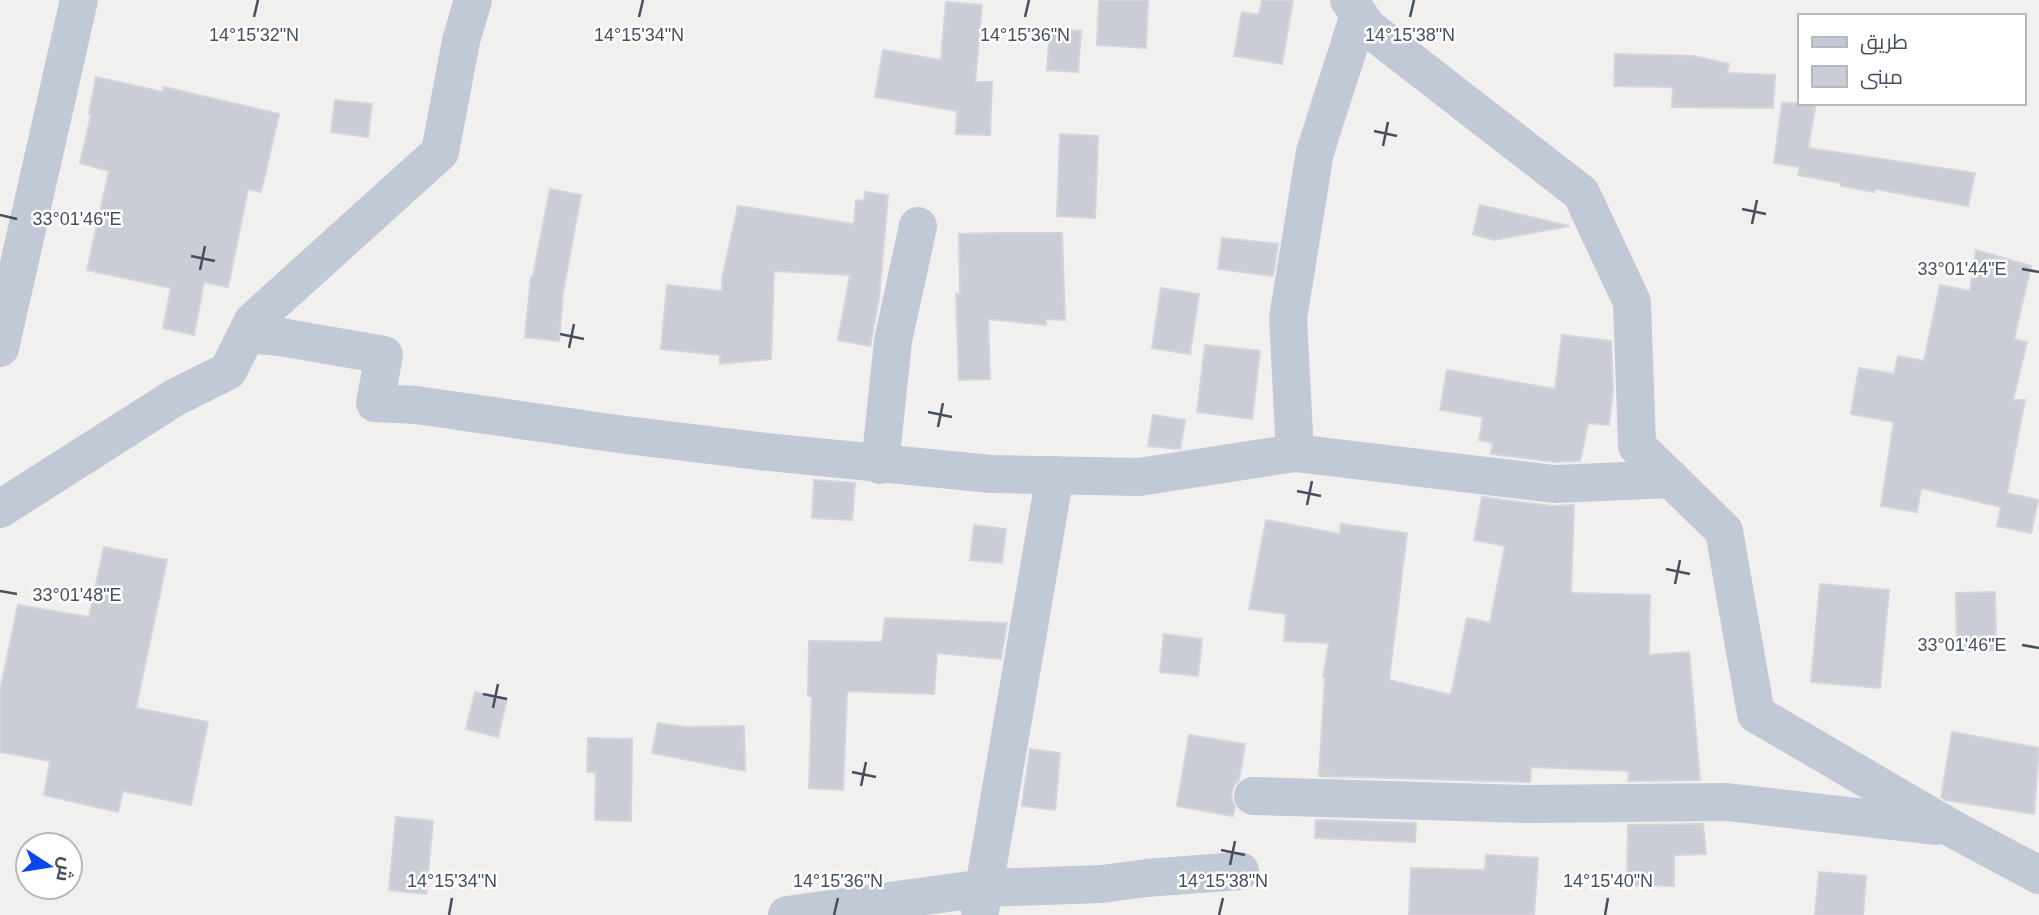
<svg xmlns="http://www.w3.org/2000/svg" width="2039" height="915" viewBox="0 0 2039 915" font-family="Arial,Cairo,sans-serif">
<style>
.building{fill:#cbcdd6;stroke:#d3d4dc;stroke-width:2}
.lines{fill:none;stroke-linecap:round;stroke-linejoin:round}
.minor{stroke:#c2c9d6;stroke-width:38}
.ticks{fill:none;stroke:#464f5f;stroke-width:2.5}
.ticks-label{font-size:18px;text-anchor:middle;fill:#464f5f;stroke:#fff;stroke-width:5;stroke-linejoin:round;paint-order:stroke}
</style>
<rect width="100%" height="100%" fill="#f2f0ef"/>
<g class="building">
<path d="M 1099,0 L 1148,0 L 1146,48 L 1097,45 Z"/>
<path d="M 1262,0 L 1293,0 L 1282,64 L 1234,56 L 1242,12 L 1259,15 Z"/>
<path d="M 946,2 L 982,5 L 975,82 L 992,82 L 990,135 L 956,134 L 957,111 L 875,97 L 883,50 L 941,60 Z"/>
<path d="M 1050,29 L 1081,31 L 1078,72 L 1047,70 Z"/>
<path d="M 1615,54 L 1694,56 L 1729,64 L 1727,73 L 1775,75 L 1773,108 L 1672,107 L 1673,87 L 1614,86 Z"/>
<path d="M 96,77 L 163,92 L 164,87 L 279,114 L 261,192 L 248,189 L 228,287 L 204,282 L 194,335 L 163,328 L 171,288 L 87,270 L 109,171 L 80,163 L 91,115 L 89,114 Z"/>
<path d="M 335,100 L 372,104 L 368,137 L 331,132 Z"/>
<path d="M 1782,103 L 1816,103 L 1808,148 L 1975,173 L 1968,206 L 1875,189 L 1874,192 L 1841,186 L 1841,183 L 1798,175 L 1800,167 L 1774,163 Z"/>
<path d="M 1060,134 L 1098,136 L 1095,218 L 1057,216 Z"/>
<path d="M 550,189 L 581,195 L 563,292 L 559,341 L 525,337 L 531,276 L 533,276 Z"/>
<path d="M 865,192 L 888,195 L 879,298 L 870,346 L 838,340 L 850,275 L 774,271 L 771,359 L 720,364 L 720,355 L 661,349 L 667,285 L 722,291 L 722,279 L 738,206 L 854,224 L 856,200 L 864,201 Z"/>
<path d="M 1480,205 L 1569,226 L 1494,240 L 1473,234 Z"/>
<path d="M 996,233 L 1062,233 L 1065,320 L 1046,319 L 1046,325 L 988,319 L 990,379 L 959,380 L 956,294 L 960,294 L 959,234 Z"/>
<path d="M 1222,238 L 1278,244 L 1273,276 L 1218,269 Z"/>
<path d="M 1976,250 L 2031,266 L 2014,339 L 2027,342 L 2013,400 L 2025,400 L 2007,493 L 2038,500 L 2031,533 L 1997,526 L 2001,507 L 1921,488 L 1917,512 L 1881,506 L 1894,422 L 1851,414 L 1859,368 L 1894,374 L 1898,356 L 1924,361 L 1940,285 L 1970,291 Z"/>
<path d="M 1161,288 L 1199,294 L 1190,354 L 1152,348 Z"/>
<path d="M 1562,335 L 1611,341 L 1613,390 L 1609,425 L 1588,423 L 1580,461 L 1556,462 L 1491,454 L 1493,443 L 1479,440 L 1483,417 L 1440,410 L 1447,370 L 1555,389 Z"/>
<path d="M 1205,345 L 1260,351 L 1252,419 L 1197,412 Z"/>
<path d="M 1153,415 L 1185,420 L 1180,449 L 1148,446 Z"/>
<path d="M 814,480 L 855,483 L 852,520 L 812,518 Z"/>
<path d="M 1482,497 L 1552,506 L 1574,505 L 1571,593 L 1650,595 L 1649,655 L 1689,652 L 1700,780 L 1628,781 L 1629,771 L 1531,767 L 1530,782 L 1319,776 L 1325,678 L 1323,677 L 1329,643 L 1284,641 L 1286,614 L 1249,609 L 1266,520 L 1340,534 L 1341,524 L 1407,533 L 1389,680 L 1451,695 L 1467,618 L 1490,623 L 1505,546 L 1474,540 Z"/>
<path d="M 974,525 L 1006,529 L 1002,563 L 970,560 Z"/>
<path d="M 104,547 L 167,560 L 136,708 L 208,722 L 191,805 L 123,791 L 118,812 L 44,795 L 50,761 L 0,752 L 0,691 L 18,605 L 89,617 Z"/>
<path d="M 1820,584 L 1889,590 L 1880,688 L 1811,682 Z"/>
<path d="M 1995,592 L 1996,650 L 1957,651 L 1956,593 Z"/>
<path d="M 885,618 L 1007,623 L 1001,659 L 937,653 L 934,694 L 847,691 L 843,790 L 809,788 L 812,696 L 808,696 L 809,641 L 882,642 Z"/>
<path d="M 1164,634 L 1202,639 L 1198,676 L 1160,672 Z"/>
<path d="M 475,692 L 507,699 L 498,737 L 466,729 Z"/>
<path d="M 658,723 L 685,727 L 744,726 L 745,771 L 652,753 Z"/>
<path d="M 1952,732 L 2039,748 L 2034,814 L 1946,800 L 1941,797 Z"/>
<path d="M 1189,735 L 1245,744 L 1239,780 L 1234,785 L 1231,795 L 1235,807 L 1233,816 L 1177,806 Z"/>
<path d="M 588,738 L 632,739 L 631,821 L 595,820 L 596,772 L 587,772 Z"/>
<path d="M 1030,749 L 1060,753 L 1055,810 L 1022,806 Z"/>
<path d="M 396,817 L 433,821 L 426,894 L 389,890 Z"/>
<path d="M 1316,820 L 1416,823 L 1415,842 L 1315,838 Z"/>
<path d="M 1703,824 L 1706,854 L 1674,855 L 1674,886 L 1627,885 L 1628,825 Z"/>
<path d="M 1486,855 L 1538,858 L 1534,915 L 1409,915 L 1411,868 L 1485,870 Z"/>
<path d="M 1819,872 L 1866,876 L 1863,915 L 1815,915 Z"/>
</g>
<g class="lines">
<g class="minor">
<path d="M 1349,0 L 1367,27 L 1581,193 L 1632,302 L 1637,446 L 1724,531 L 1756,714 L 1951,828 L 2039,875"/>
<path d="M 1359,15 L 1315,152 L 1288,318 L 1295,453 L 1555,484 L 1671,479"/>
<path d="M 247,334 L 281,337 L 384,355 L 375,403 L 416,405 L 618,434 L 768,452 L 991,474 L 1139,477 L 1295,453"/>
<path d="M 0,348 L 79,0"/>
<path d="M 880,465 L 893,341 L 918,226"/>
<path d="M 0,509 L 174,398 L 228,371 L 253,321 L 440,152 L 461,41 L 473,0"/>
<path d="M 1253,796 L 1528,804 L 1727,802 L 1935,826"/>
<path d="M 980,911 L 1055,475"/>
<path d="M 787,915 L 984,888 L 1102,884 L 1146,878 L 1240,871"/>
</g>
</g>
<path class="ticks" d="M 254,17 L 258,0M 639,17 L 643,0M 1025,17 L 1029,0M 1410,17 L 1414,0M 1374,131 L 1397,136M 1383,146 L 1388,122M 1742,209 L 1766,214M 0,215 L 17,219M 1752,224 L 1757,200M 191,256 L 215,261M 2022,269 L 2039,272M 200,270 L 205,246M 560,334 L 584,339M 569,348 L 574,324M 928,412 L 952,417M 938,427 L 943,403M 1297,491 L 1321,496M 1307,505 L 1312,481M 1666,569 L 1690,574M 1675,584 L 1680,560M 0,591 L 17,594M 2022,645 L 2039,648M 483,694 L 507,699M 493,708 L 498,684M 852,772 L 876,777M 861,786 L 866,762M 1221,850 L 1245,855M 1230,865 L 1235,841M 449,915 L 452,898M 834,915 L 838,898M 1219,915 L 1223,898M 1605,915 L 1608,898"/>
<g class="ticks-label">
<text x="254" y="41">14°15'32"N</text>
<text x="639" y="41">14°15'34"N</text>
<text x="1025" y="41">14°15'36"N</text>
<text x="1410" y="41">14°15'38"N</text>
<text x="77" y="225">33°01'46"E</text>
<text x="1962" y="275">33°01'44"E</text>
<text x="77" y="601">33°01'48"E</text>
<text x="1962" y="651">33°01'46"E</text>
<text x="452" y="887">14°15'34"N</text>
<text x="838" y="887">14°15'36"N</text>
<text x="1223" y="887">14°15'38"N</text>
<text x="1608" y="887">14°15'40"N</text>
</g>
<rect x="1798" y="14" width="228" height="91" fill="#ffffff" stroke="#b5b9bf" stroke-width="2"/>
<rect x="1812" y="37" width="35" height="10" fill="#c2c9d6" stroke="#b5b9bf" stroke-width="2"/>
<text x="1860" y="49" font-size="21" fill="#464f5f">طريق</text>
<rect x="1812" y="66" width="35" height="21" fill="#cbcdd6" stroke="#b5b9bf" stroke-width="2"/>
<text x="1860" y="84" font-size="21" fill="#464f5f">مبنى</text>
<g transform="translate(49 866) rotate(102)"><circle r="33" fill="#ffffff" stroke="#b5b9bf" stroke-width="2"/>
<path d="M0-5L12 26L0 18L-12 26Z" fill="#0b46f1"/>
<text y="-10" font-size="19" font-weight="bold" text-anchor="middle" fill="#464f5f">ش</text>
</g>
</svg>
